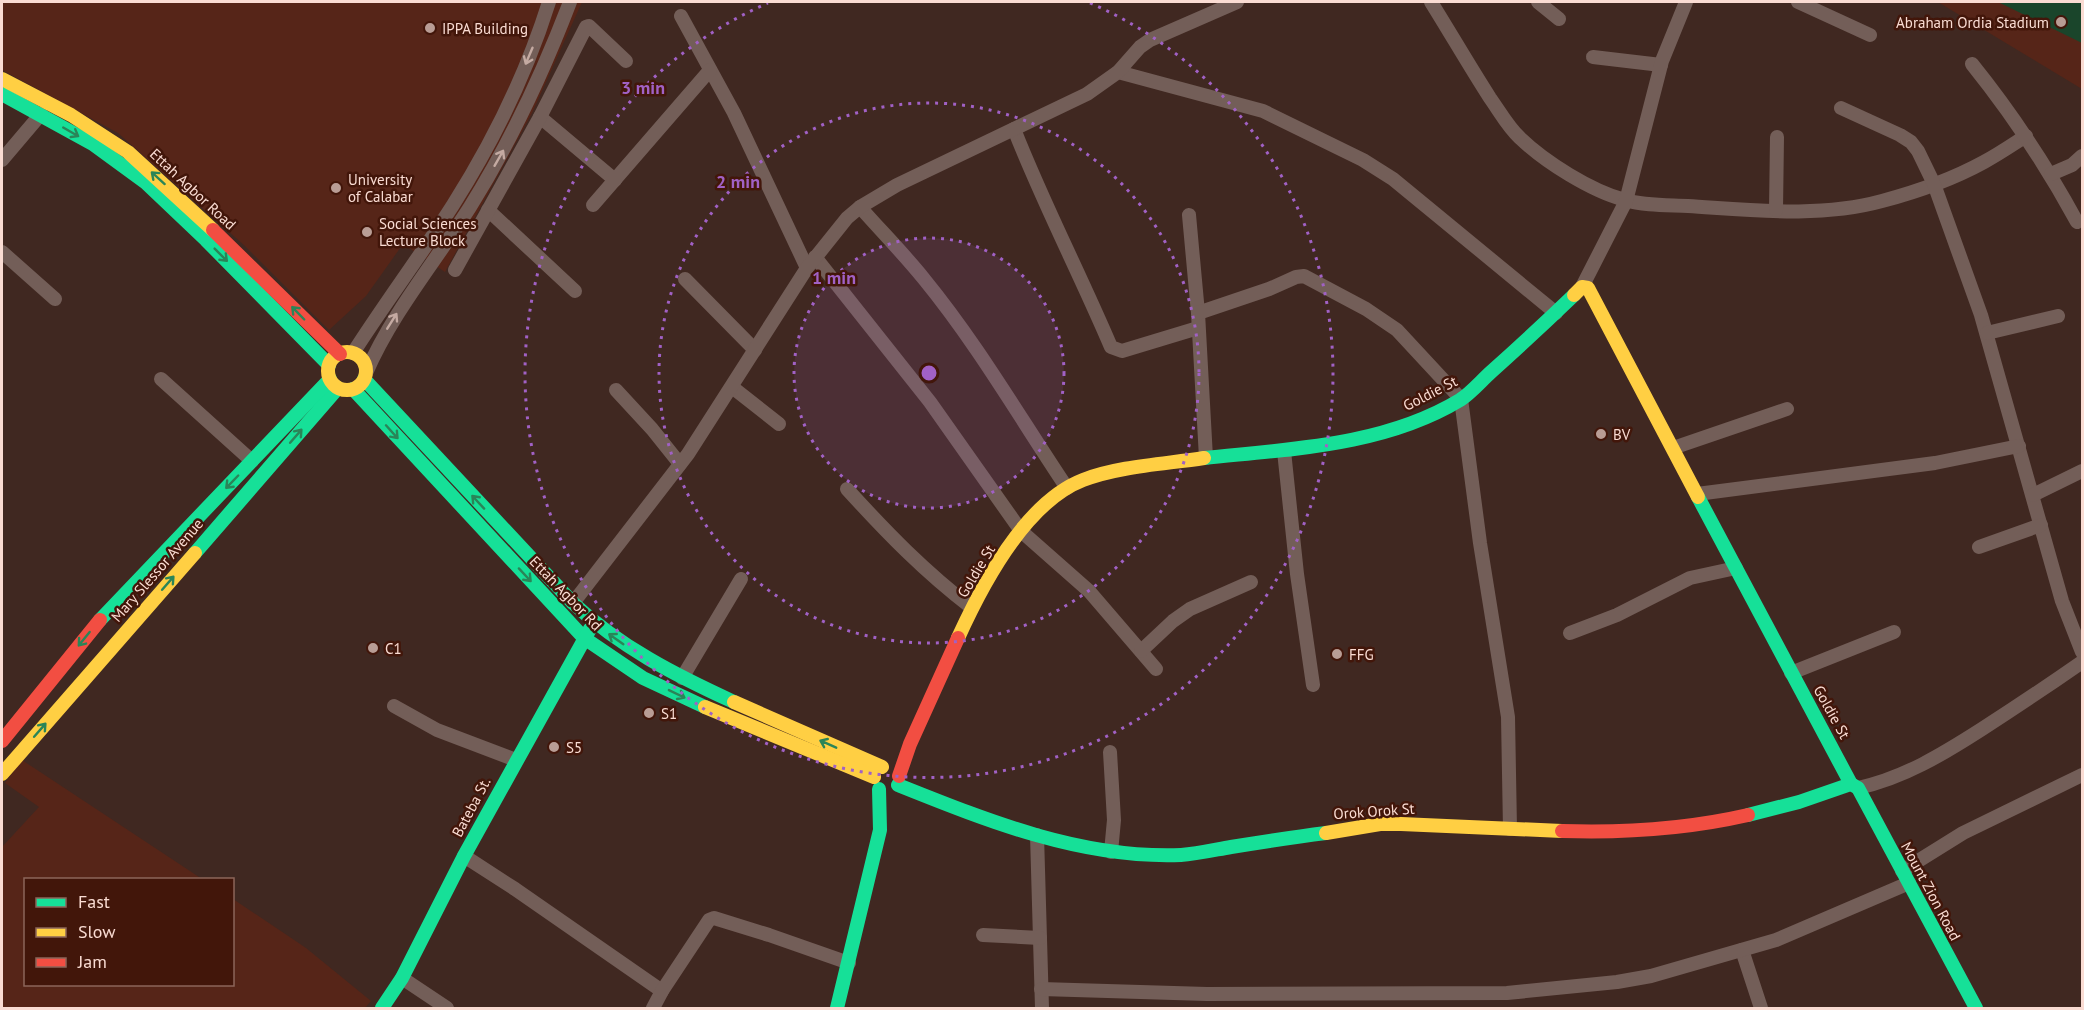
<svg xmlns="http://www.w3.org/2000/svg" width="2084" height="1010" viewBox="0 0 2084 1010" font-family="'PT Sans',sans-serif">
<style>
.built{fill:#562518}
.garden{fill:#1a452b}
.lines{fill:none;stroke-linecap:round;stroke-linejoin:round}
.street{stroke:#735e58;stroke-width:14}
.fast{stroke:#16e098;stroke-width:14}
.slow{stroke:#ffcf43;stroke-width:14}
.jam{stroke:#f24e42;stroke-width:14}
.oneway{stroke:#c4aaa2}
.oneway2{stroke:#2a8558}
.ring{fill:none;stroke:#a161c5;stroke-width:3;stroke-dasharray:3 6}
.poi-dot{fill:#b99d95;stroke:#42160a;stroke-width:2}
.labels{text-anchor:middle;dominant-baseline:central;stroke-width:5;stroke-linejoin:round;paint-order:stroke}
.poi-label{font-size:15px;fill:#fadcd3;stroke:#42160a;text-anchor:start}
.street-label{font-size:15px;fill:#fadcd3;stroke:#42160a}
.centre{fill:#a161c5;stroke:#42160a;stroke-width:3}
.ring-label{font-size:18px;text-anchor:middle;font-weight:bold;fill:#a161c5;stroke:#42160a;stroke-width:5;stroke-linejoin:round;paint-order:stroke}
</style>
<rect width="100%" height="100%" fill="#402821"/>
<g class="built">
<path d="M 2,2 L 582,2 L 532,113 L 445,272 L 403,244 L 366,296 L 329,330 L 245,246 L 118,133 L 2,70 Z"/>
<path d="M 1938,2 L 2082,2 L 2082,89 Z"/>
<path d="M 22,760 L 202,879 L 26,880 L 26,984 L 232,984 L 233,899 L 306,948 L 371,1001 L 365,1008 L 2,1008 L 2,847 L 39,807 L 5,783 Z"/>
</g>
<path class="garden" d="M 1998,2 L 2082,2 L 2082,43 Z"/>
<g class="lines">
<g class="street">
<path d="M 1431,2 C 1451,34 1470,67 1490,98 C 1500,112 1508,127 1520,138 C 1545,162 1591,191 1625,200 C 1645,206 1668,205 1688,206 C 1752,210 1820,218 1882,201 C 1916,192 1953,179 1984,162 C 1999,154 2012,145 2026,136"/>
<path d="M 1538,2 L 1559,19"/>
<path d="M 1798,2 L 1870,35"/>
<path d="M 681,16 L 734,113 L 807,268"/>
<path d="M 1593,57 L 1661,65"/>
<path d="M 1972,64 C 2013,115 2046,165 2077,222"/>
<path d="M 1118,72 L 1263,111 L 1363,160 L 1393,179 L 1556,313"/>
<path d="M 1841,108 L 1900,135 L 1911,142 L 1918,151 L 1934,184 L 1981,315 L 2062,601 L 2082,652"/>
<path d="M 540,117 L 615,180"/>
<path d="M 1014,129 C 1043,203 1080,274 1111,347 L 1122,351 L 1198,328"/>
<path d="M 2,160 L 41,114"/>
<path d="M 2051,174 L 2072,165 L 2082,156"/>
<path d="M 593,205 L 710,70"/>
<path d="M 860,207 C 881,231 904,254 924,279 C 978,345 1020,418 1067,488"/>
<path d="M 488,210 L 575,291"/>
<path d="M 1776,210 L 1777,137"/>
<path d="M 1189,215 L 1198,313 L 1206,458"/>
<path d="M 2,252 L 55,299"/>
<path d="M 815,257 L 930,402 L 1021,531 L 1089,591 L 1156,669"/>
<path d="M 455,270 L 540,117 L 586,27 L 589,26 L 626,61"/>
<path d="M 685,279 L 755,350"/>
<path d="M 1582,287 L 1626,201 L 1662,61 L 1686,2"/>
<path d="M 1198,313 L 1269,289 L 1296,277 L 1304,276 L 1366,309 L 1397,330 L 1461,399 L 1480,543 L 1508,717 L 1510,829"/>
<path d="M 1987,333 L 2058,316"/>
<path d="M 353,353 C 385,303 421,255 453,205 C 493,142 527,72 549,2"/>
<path d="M 366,373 C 392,313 435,262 470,207 C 512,140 542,75 570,2"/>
<path d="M 161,379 L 252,461"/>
<path d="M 732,387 L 779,424"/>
<path d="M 616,390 L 652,429 L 680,464"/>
<path d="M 1673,448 L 1787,409"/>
<path d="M 1284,451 L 1297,574 L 1313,685"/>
<path d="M 847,489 C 888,534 924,571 972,608"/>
<path d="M 1697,494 L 1935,463 L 2019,446"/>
<path d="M 2033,495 L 2082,471"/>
<path d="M 1979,547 L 2041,525"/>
<path d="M 573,603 L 688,454 L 807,268 L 847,218 L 860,207 L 897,185 L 1087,94 L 1118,72 L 1140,47 L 1150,40 L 1237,2"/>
<path d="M 1570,633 L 1617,615 L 1690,578 L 1736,568"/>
<path d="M 1141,651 L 1173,621 L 1190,609 L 1251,582"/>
<path d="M 1791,673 L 1894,632"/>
<path d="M 682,678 L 741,579"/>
<path d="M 394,706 L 437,730 L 516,760"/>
<path d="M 1110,752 L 1114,820 L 1111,852"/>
<path d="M 1858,788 C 1904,778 1943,754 1982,729 C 2016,707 2049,685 2082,662"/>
<path d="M 1037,835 L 1042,1008"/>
<path d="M 464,856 L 515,889 L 662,991"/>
<path d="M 1902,871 L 1963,833 L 2082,775"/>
<path d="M 983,935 L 1040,938"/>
<path d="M 1742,950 L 1761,1008"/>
<path d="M 402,978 L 447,1008"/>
<path d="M 1041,989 L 1207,994 L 1507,993 L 1617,982 L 1651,976 L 1776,940 L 1909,883"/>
<path d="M 653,1008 L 662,991 L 709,920 L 714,918 L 769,935 L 849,963"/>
</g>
<g class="fast">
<path d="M 2,94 L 93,144 L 145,182 L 206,240 L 329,365"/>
<path d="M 364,379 L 573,603 C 620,647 675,675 734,702"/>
<path d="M 353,389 L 584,638 L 643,678 L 705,707"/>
<path d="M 1204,458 C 1290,449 1384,446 1460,400 C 1471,393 1481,381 1491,372 C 1519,347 1547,321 1574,295"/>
<path d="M 1698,497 L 1851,784"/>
<path d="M 195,553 L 338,388"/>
<path d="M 100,620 L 330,379"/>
<path d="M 898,785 C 988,821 1082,859 1181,855 C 1197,854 1214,850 1231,847 C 1262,842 1294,837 1326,833"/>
<path d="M 1748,815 L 1799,802 L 1851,784 L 1858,788 L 1976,1008"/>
<path d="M 382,1008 L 402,978 L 464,856 L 590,629"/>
<path d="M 837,1008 L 880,830 L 879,789"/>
</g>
<g class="slow">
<path d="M 2,79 L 71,115 L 128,152 L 213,230"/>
<path d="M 1574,295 L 1582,287 L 1588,288 L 1698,497"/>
<circle cx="347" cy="371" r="19"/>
<path d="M 958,638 C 982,585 1026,502 1083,480 C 1119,466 1166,464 1204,458"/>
<path d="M 734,702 L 882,767"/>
<path d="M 705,707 L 874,777"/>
<path d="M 2,774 L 195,553"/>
<path d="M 1326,833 L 1380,824 L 1401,824 L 1562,831"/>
</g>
<g class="jam">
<path d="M 213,230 L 340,354"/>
<path d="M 2,741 L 100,620"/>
<path d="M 899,776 L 910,744 L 958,638"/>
<path d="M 1562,831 C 1624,833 1687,829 1748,815"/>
</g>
</g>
<defs><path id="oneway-shaft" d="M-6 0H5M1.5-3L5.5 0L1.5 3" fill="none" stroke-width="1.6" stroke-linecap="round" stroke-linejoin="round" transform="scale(1.5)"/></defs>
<g class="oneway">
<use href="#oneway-shaft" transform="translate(529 56) rotate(113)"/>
<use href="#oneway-shaft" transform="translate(499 158) rotate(-60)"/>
<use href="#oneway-shaft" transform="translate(392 321) rotate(-58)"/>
</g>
<g class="oneway2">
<use href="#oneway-shaft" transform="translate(71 132) rotate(30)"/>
<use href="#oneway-shaft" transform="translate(158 178) rotate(-138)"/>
<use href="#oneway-shaft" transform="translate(221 255) rotate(45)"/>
<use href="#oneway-shaft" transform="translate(298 313) rotate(-134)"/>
<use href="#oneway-shaft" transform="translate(392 432) rotate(48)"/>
<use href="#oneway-shaft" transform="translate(296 436) rotate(-49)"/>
<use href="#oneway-shaft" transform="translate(232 482) rotate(134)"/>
<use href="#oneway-shaft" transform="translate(478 502) rotate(-133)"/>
<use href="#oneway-shaft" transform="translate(525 575) rotate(47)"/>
<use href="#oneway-shaft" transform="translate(168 583) rotate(-49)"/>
<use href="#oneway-shaft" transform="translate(84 639) rotate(129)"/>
<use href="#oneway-shaft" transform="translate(616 639) rotate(-145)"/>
<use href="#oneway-shaft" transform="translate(677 694) rotate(26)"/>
<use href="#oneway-shaft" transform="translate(40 730) rotate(-49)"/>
<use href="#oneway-shaft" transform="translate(828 744) rotate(-156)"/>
</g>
<circle cx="929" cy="373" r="135" fill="#a161c5" fill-opacity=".12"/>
<g class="ring">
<circle cx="929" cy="373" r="135"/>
<circle cx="929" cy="373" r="270"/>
<path d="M1090 3A404 404 0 1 1 768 3"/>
</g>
<g class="poi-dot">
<circle cx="2061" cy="22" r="6"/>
<circle cx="430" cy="28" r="6"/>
<circle cx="336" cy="188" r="6"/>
<circle cx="367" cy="232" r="6"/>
<circle cx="1601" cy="434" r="6"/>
<circle cx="373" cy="648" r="6"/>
<circle cx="1337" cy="654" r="6"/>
<circle cx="649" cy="713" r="6"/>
<circle cx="554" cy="747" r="6"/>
</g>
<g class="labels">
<g class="poi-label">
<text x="2049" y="22" text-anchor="end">Abraham Ordia Stadium</text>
<text x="442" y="28">IPPA Building</text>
<text x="348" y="179">University<tspan x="348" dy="17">of Calabar</tspan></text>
<text x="379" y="223">Social Sciences<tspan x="379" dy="17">Lecture Block</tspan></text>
<text x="1613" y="434">BV</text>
<text x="385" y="648">C1</text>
<text x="1349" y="654">FFG</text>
<text x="661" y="713">S1</text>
<text x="566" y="747">S5</text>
</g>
<g class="street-label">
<text transform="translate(193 189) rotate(43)">Ettah Agbor Road</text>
<text transform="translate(1430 393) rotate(-27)">Goldie St</text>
<text transform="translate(157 570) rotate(-49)">Mary Slessor Avenue</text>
<text transform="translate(976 571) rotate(-59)">Goldie St</text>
<text transform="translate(566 593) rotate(46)">Ettah Agbor Rd</text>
<text transform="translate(1832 712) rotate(61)">Goldie St</text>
<text transform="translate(471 807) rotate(-62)">Bateba St.</text>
<text transform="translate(1374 811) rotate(-4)">Orok Orok St</text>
<text transform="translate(1931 891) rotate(62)">Mount Zion Road</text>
</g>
</g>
<circle cx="929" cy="373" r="9" class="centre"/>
<g class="ring-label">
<text x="643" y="94">3 min</text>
<text x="738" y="188">2 min</text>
<text x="834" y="284">1 min</text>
</g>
<rect width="2084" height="1010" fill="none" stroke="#fadcd3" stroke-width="6"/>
<rect x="24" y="878" width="210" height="108" fill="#42160a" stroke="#8c655a" stroke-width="1.5"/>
<rect x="36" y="898" width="30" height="9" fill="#16e098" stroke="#8c655a" stroke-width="1.5"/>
<text x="78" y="908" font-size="18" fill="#fadcd3">Fast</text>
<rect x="36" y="928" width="30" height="9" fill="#ffcf43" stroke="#8c655a" stroke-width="1.5"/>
<text x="78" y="938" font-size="18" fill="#fadcd3">Slow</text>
<rect x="36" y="958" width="30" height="9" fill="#f24e42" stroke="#8c655a" stroke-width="1.5"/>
<text x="78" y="968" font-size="18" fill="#fadcd3">Jam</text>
</svg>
